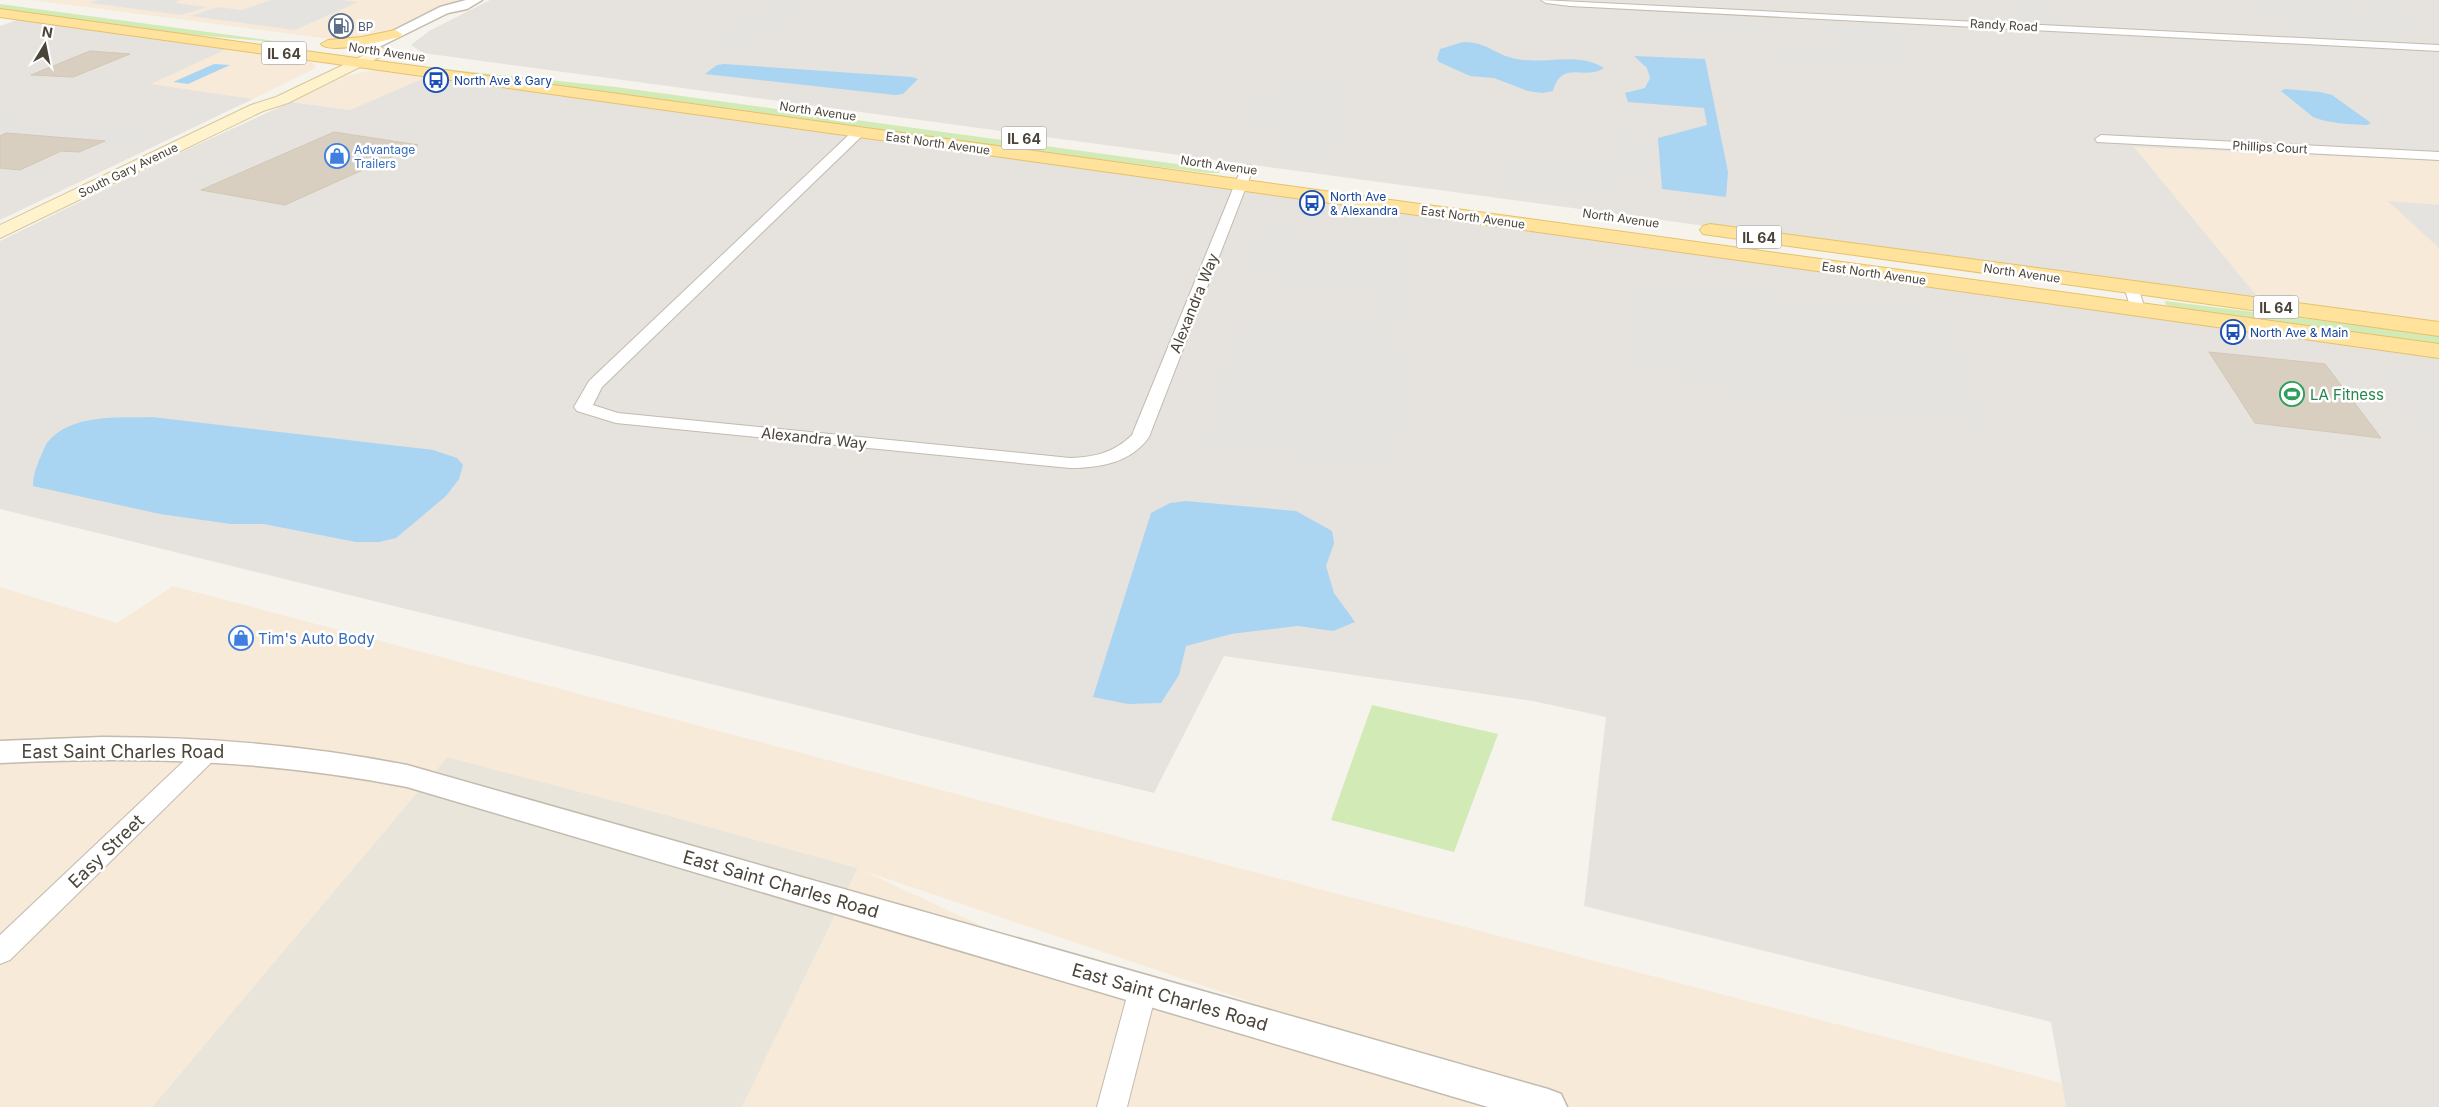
<svg xmlns="http://www.w3.org/2000/svg" width="2439" height="1107" viewBox="0 0 2439 1107" font-family="Inter,sans-serif">
<style>
.residential{fill:#eae5da}
.commercial{fill:#f7ead8}
.industrial{fill:#e6e2dd}
.green{fill:#d2eab5}
.parking{fill:#e5e3e0}
.water{fill:#a9d4f2}
.building{fill:#d8cfc1;stroke:#d3c7b4}
.lines{fill:none;stroke-linecap:round;stroke-linejoin:round}
.minor-casing{stroke:#c2bbae;stroke-width:2}
.tertiary-casing{stroke:#c2bbae;stroke-width:3}
.secondary-casing{stroke:#d6c79b;stroke-width:2}
.primary-casing{stroke:#e6c16a;stroke-width:2}
.minor{fill:#fff;fill-rule:evenodd}
.tertiary{fill:#fff;fill-rule:evenodd}
.secondary{fill:#fff3cd;fill-rule:evenodd}
.primary{fill:#ffe39c;fill-rule:evenodd}
.labels{text-anchor:middle;dominant-baseline:central;stroke-width:5;stroke-linejoin:round;paint-order:stroke}
.far-street-label{font-size:12px;fill:#4b4439;stroke:#fff}
.far-service-label{font-size:12px;fill:#4e5e75;stroke:#fff;text-anchor:start}
.far-transit-label{font-size:12px;fill:#164399;stroke:#fff;text-anchor:start}
.far-shop-label{font-size:12px;fill:#366cbe;stroke:#fff;text-anchor:start}
.shield{fill:#fff;stroke:#817c74;stroke-width:1}
.shield-label{font-size:14px;font-weight:bold;fill:#4b4439}
.street-label{font-size:15px;fill:#4b4439;stroke:#fff}
.leisure-label{font-size:15px;fill:#27864d;stroke:#fff;text-anchor:start}
.shop-label{font-size:15px;fill:#366cbe;stroke:#fff;text-anchor:start}
.near-street-label{font-size:18px;fill:#4b4439;stroke:#fff}
</style>
<rect width="100%" height="100%" fill="#f6f3ec"/>
<path class="residential" d="M 447,757 L 623,803 L 858,868 L 742,1107 L 152,1107 Z"/>
<g class="commercial">
<path d="M 32,0 L 459,0 L 376,37 L 345,41 Z"/>
<path d="M 231,47 L 311,62 L 316,66 L 312,70 L 253,99 L 150,84 Z"/>
<path d="M 373,70 L 431,75 L 350,110 L 291,102 L 347,76 Z"/>
<path d="M 2134,147 L 2439,161 L 2439,325 L 2261,301 Z"/>
<path d="M 173,586 L 1001,806 L 2062,1083 L 2066,1107 L 1562,1107 L 864,871 L 1148,1004 L 1497,1107 L 742,1107 L 858,868 L 623,803 L 447,757 L 152,1107 L 0,1107 L 0,587 L 117,623 Z"/>
</g>
<g class="industrial">
<path d="M 490,0 L 2439,0 L 2439,161 L 2134,147 L 2261,301 L 423,53 L 411,45 L 429,31 Z"/>
<path d="M 20,19 L 231,47 L 151,84 L 253,99 L 0,220 L 0,26 Z"/>
<path d="M 431,75 L 2439,355 L 2439,1107 L 2066,1107 L 2051,1022 L 1584,906 L 1606,717 L 1533,701 L 1224,656 L 1154,793 L 0,509 L 0,241 L 190,148 L 291,102 L 350,110 Z"/>
</g>
<g class="green">
<path d="M 0,4 L 305,45 L 143,30 L 0,10 Z"/>
<path d="M 425,67 L 616,87 L 1221,170 L 1219,173 L 1208,173 L 1006,148 L 422,68 Z"/>
<path d="M 2165,301 L 2439,335 L 2439,345 L 2183,309 L 2166,305 Z"/>
<path d="M 1372,705 L 1498,734 L 1454,852 L 1331,820 Z"/>
</g>
<g class="parking">
<path d="M 98,0 L 180,0 L 174,3 L 207,7 L 182,15 L 90,3 Z"/>
<path d="M 271,0 L 340,0 L 358,2 L 295,30 L 190,16 L 218,7 L 242,10 Z"/>
<path d="M 777,0 L 811,0 L 739,52 L 704,51 Z"/>
<path d="M 2014,0 L 2038,0 L 2058,20 L 2031,19 Z"/>
<path d="M 2245,0 L 2293,0 L 2350,5 L 2407,40 L 2302,35 L 2289,31 L 2281,25 L 2288,25 L 2275,16 L 2267,16 Z"/>
<path d="M 2365,6 L 2403,8 L 2416,11 L 2439,25 L 2412,23 L 2416,27 L 2388,25 L 2360,8 L 2367,8 Z"/>
<path d="M 1683,18 L 1760,22 L 1767,37 L 1689,35 Z"/>
<path d="M 1825,25 L 1889,29 L 1916,66 L 1780,60 L 1775,49 L 1840,53 Z"/>
<path d="M 1282,84 L 1353,88 L 1334,158 L 1272,153 L 1283,123 L 1248,121 L 1258,95 L 1277,96 Z"/>
<path d="M 0,119 L 156,130 L 106,153 L 96,152 L 121,140 L 1,132 L 9,128 L 0,127 Z"/>
<path d="M 1611,134 L 1649,137 L 1651,169 L 1640,169 L 1642,182 L 1619,181 L 1619,189 L 1614,200 L 1506,186 L 1510,159 L 1613,169 Z"/>
<path d="M 61,168 L 71,169 L 29,189 L 19,188 Z"/>
<path d="M 2388,201 L 2439,205 L 2439,248 Z"/>
<path d="M 1264,229 L 1384,238 L 1384,243 L 1405,244 L 1402,258 L 1413,259 L 1405,319 L 1375,317 L 1383,283 L 1379,283 L 1378,288 L 1237,277 L 1254,235 L 1262,235 Z"/>
<path d="M 1628,280 L 1945,314 L 1985,427 L 1745,397 L 1719,390 L 1669,368 L 1625,361 Z"/>
<path d="M 1244,315 L 1390,327 L 1388,344 L 1390,349 L 1397,353 L 1411,354 L 1396,466 L 1200,448 Z"/>
<path d="M 2375,369 L 2439,376 L 2439,432 L 2425,430 Z"/>
</g>
<g class="water">
<path d="M 1463,42 C 1488,42 1494,55 1517,59 C 1544,65 1579,51 1604,68 C 1585,81 1562,59 1553,91 L 1542,93 L 1528,91 L 1494,78 L 1470,76 L 1439,62 L 1437,59 L 1440,49 Z"/>
<path d="M 1634,56 L 1705,59 L 1728,172 L 1726,197 L 1662,189 L 1658,138 L 1707,125 L 1704,108 L 1628,102 L 1625,93 L 1645,88 L 1650,78 L 1647,68 Z"/>
<path d="M 214,64 L 230,65 L 188,84 L 173,82 Z"/>
<path d="M 724,64 L 912,77 L 918,79 L 903,94 L 895,95 L 705,74 L 717,65 Z"/>
<path d="M 2285,89 L 2320,92 L 2332,95 L 2371,123 L 2367,125 C 2349,124 2330,124 2313,117 L 2281,91 Z"/>
<path d="M 152,417 L 433,450 L 457,458 L 463,465 L 459,479 L 446,496 L 396,538 L 379,542 L 356,542 L 264,524 L 231,524 L 160,514 L 33,486 C 33,476 36,469 39,460 C 42,455 44,447 47,443 C 70,413 120,418 152,417 Z"/>
<path d="M 1186,501 L 1296,511 L 1332,531 L 1334,543 L 1326,566 L 1334,593 L 1355,622 L 1333,631 L 1298,626 L 1231,634 L 1186,646 L 1179,675 L 1161,703 L 1128,704 L 1093,697 L 1151,513 L 1170,503 Z"/>
</g>
<g class="building">
<path d="M 90,51 L 130,54 L 73,77 L 31,75 Z"/>
<path d="M 334,132 L 418,145 L 285,205 L 201,190 Z"/>
<path d="M 6,133 L 105,141 L 79,152 L 61,151 L 20,170 L 0,168 L 0,136 Z"/>
<path d="M 2209,352 L 2325,364 L 2381,438 L 2255,423 Z"/>
</g>
<g class="lines">
<defs>
<g id="minor">
<path d="M 1541,0 L 2439,45 L 2439,51 L 1570,6 L 1546,3 Z"/>
<path d="M 859,128 L 863,129 L 865,132 L 863,135 L 602,387 L 593,405 L 618,413 L 1070,458 C 1094,457 1114,453 1132,435 L 1241,169 L 1247,165 L 1252,166 L 1253,169 L 1149,437 C 1131,463 1099,468 1070,468 L 616,423 L 577,411 L 574,407 L 589,381 L 855,129 Z"/>
<path d="M 2101,135 L 2439,152 L 2439,160 L 2097,142 L 2095,139 Z"/>
<path d="M 2131,283 L 2138,287 L 2145,309 L 2142,312 L 2132,312 L 2124,287 Z"/>
<path d="M 211,740 L 219,743 L 223,749 L 219,755 L 10,960 L 0,964 L 0,935 L 203,743 Z"/>
<path d="M 1143,977 L 1153,980 L 1157,989 L 1127,1107 L 1097,1107 L 1129,989 L 1133,980 Z"/>
</g>
<g id="tertiary">
<path d="M 466,0 L 482,0 L 467,9 L 448,13 L 369,52 L 364,53 L 357,49 L 440,7 Z"/>
<path d="M 102,737 C 205,737 306,745 407,765 L 1548,1089 L 1561,1094 L 1567,1107 L 1488,1107 L 407,787 C 270,760 139,756 0,763 L 0,741 Z"/>
</g>
<path id="secondary" d="M 381,47 L 388,51 L 386,54 L 288,103 L 263,111 L 0,238 L 0,225 L 251,105 L 276,97 Z"/>
<g id="primary">
<path d="M 0,9 L 2439,344 L 2439,358 L 0,17 Z"/>
<path d="M 395,30 L 402,34 L 400,37 C 386,40 329,55 321,44 L 328,40 L 362,37 Z"/>
<path d="M 1710,224 L 2439,322 L 2439,336 L 1703,234 L 1700,230 L 1703,226 Z"/>
</g>
</defs>
<use href="#minor" class="minor-casing"/>
<use href="#tertiary" class="tertiary-casing"/>
<use href="#secondary" class="secondary-casing"/>
<use href="#primary" class="primary-casing"/>
<use href="#minor" class="minor"/>
<use href="#tertiary" class="tertiary"/>
<use href="#secondary" class="secondary"/>
<use href="#primary" class="primary"/>
</g>
<defs>
<symbol id="fuel-ring" viewBox="-11 -11 22 22"><circle r="9.5" fill="#fff" stroke="#5c6f8a" stroke-width="1.5"/><path d="M-5.5-6h7V0h2V4h1.3V-2.5L3-4.5l.8-.8L6-3V5H2.5V1h-1V6h-7ZM-4.2-4.7v3.2H.2V-4.7Z" fill="#5c6f8a"/></symbol>
<symbol id="bus-ring" viewBox="-11 -11 22 22"><circle r="9.5" fill="#fff" stroke="#1a4fb4" stroke-width="1.5"/><path d="M-5-6H5V4H4V6H2V4H-2V6H-4V4H-5ZM-3.5-4V0h7V-4ZM-3.5 1.2v1.5H-2V1.2ZM2 1.2v1.5H3.5V1.2Z" fill="#1a4fb4"/></symbol>
<symbol id="shop-ring" viewBox="-11 -11 22 22"><circle r="9.5" fill="#fff" stroke="#3f7fe0" stroke-width="1.5"/><path d="M-5-2.5h2.3a2.7 3.5 0 0 1 5.4 0H5L5.5 6h-11ZM-1.5-2.5h3a1.5 2.3 0 0 0-3 0Z" fill="#3f7fe0"/></symbol>
<symbol id="stadium-ring" viewBox="-11 -11 22 22"><circle r="9.5" fill="#fff" stroke="#2e9e5b" stroke-width="1.5"/><path d="M0-5a6.5 5 0 1 0 0 10a6.5 5 0 1 0 0-10ZM-3.5-1.8h7v3.6h-7Z" fill="#2e9e5b"/></symbol>
</defs>
<g fill-rule="evenodd">
<use href="#fuel-ring" x="327" y="12" width="28" height="28"/>
<use href="#bus-ring" x="422" y="66" width="28" height="28"/>
<use href="#shop-ring" x="323" y="142" width="28" height="28"/>
<use href="#bus-ring" x="1298" y="189" width="28" height="28"/>
<use href="#bus-ring" x="2219" y="318" width="28" height="28"/>
<use href="#stadium-ring" x="2278" y="380" width="28" height="28"/>
<use href="#shop-ring" x="227" y="624" width="28" height="28"/>
</g>
<g class="labels">
<g class="far-street-label">
<text transform="translate(2004 25) rotate(3)">Randy Road</text>
<text transform="translate(387 52) rotate(8)">North Avenue</text>
<text transform="translate(818 111) rotate(8)">North Avenue</text>
<text transform="translate(938 143) rotate(8)">East North Avenue</text>
<text transform="translate(2270 147) rotate(3)">Phillips Court</text>
<text transform="translate(1219 165) rotate(8)">North Avenue</text>
<text transform="translate(128 170) rotate(-26)">South Gary Avenue</text>
<text transform="translate(1473 217) rotate(8)">East North Avenue</text>
<text transform="translate(1621 218) rotate(8)">North Avenue</text>
<text transform="translate(1874 273) rotate(8)">East North Avenue</text>
<text transform="translate(2022 273) rotate(8)">North Avenue</text>
</g>
<g class="far-service-label">
<text x="358" y="26">BP</text>
</g>
<g class="far-transit-label">
<text x="454" y="80">North Ave &amp; Gary</text>
<text x="1330" y="196">North Ave<tspan x="1330" dy="14">&amp; Alexandra</tspan></text>
<text x="2250" y="332">North Ave &amp; Main</text>
</g>
<g class="far-shop-label">
<text x="354" y="149">Advantage<tspan x="354" dy="14">Trailers</tspan></text>
</g>
<g class="shield">
<rect x="261.5" y="41.5" width="45" height="23" rx="4"/>
<rect x="1001.5" y="126.5" width="45" height="23" rx="4"/>
<rect x="1736.5" y="225.5" width="45" height="23" rx="4"/>
<rect x="2253.5" y="295.5" width="45" height="23" rx="4"/>
</g>
<g class="shield-label">
<text x="284" y="53">IL 64</text>
<text x="1024" y="138">IL 64</text>
<text x="1759" y="237">IL 64</text>
<text x="2276" y="307">IL 64</text>
</g>
<g class="street-label">
<text transform="translate(1194 303) rotate(-68)">Alexandra Way</text>
<text transform="translate(814 438) rotate(6)">Alexandra Way</text>
</g>
<g class="leisure-label">
<text x="2310" y="394">LA Fitness</text>
</g>
<g class="shop-label">
<text x="258" y="638">Tim's Auto Body</text>
</g>
<g class="near-street-label">
<text x="123" y="751">East Saint Charles Road</text>
<text transform="translate(106 851) rotate(-44)">Easy Street</text>
<text transform="translate(781 884) rotate(16)">East Saint Charles Road</text>
<text transform="translate(1170 997) rotate(16)">East Saint Charles Road</text>
</g>
</g>
<g transform="translate(45 45) rotate(10)" stroke="#ffffff" stroke-width="4" paint-order="stroke">
<path d="M0-4L9 19L0 12L-9 19Z" fill="#4b4439"/>
<text y="-8" font-size="14" font-weight="bold" text-anchor="middle" fill="#4b4439">N</text>
</g>
</svg>
